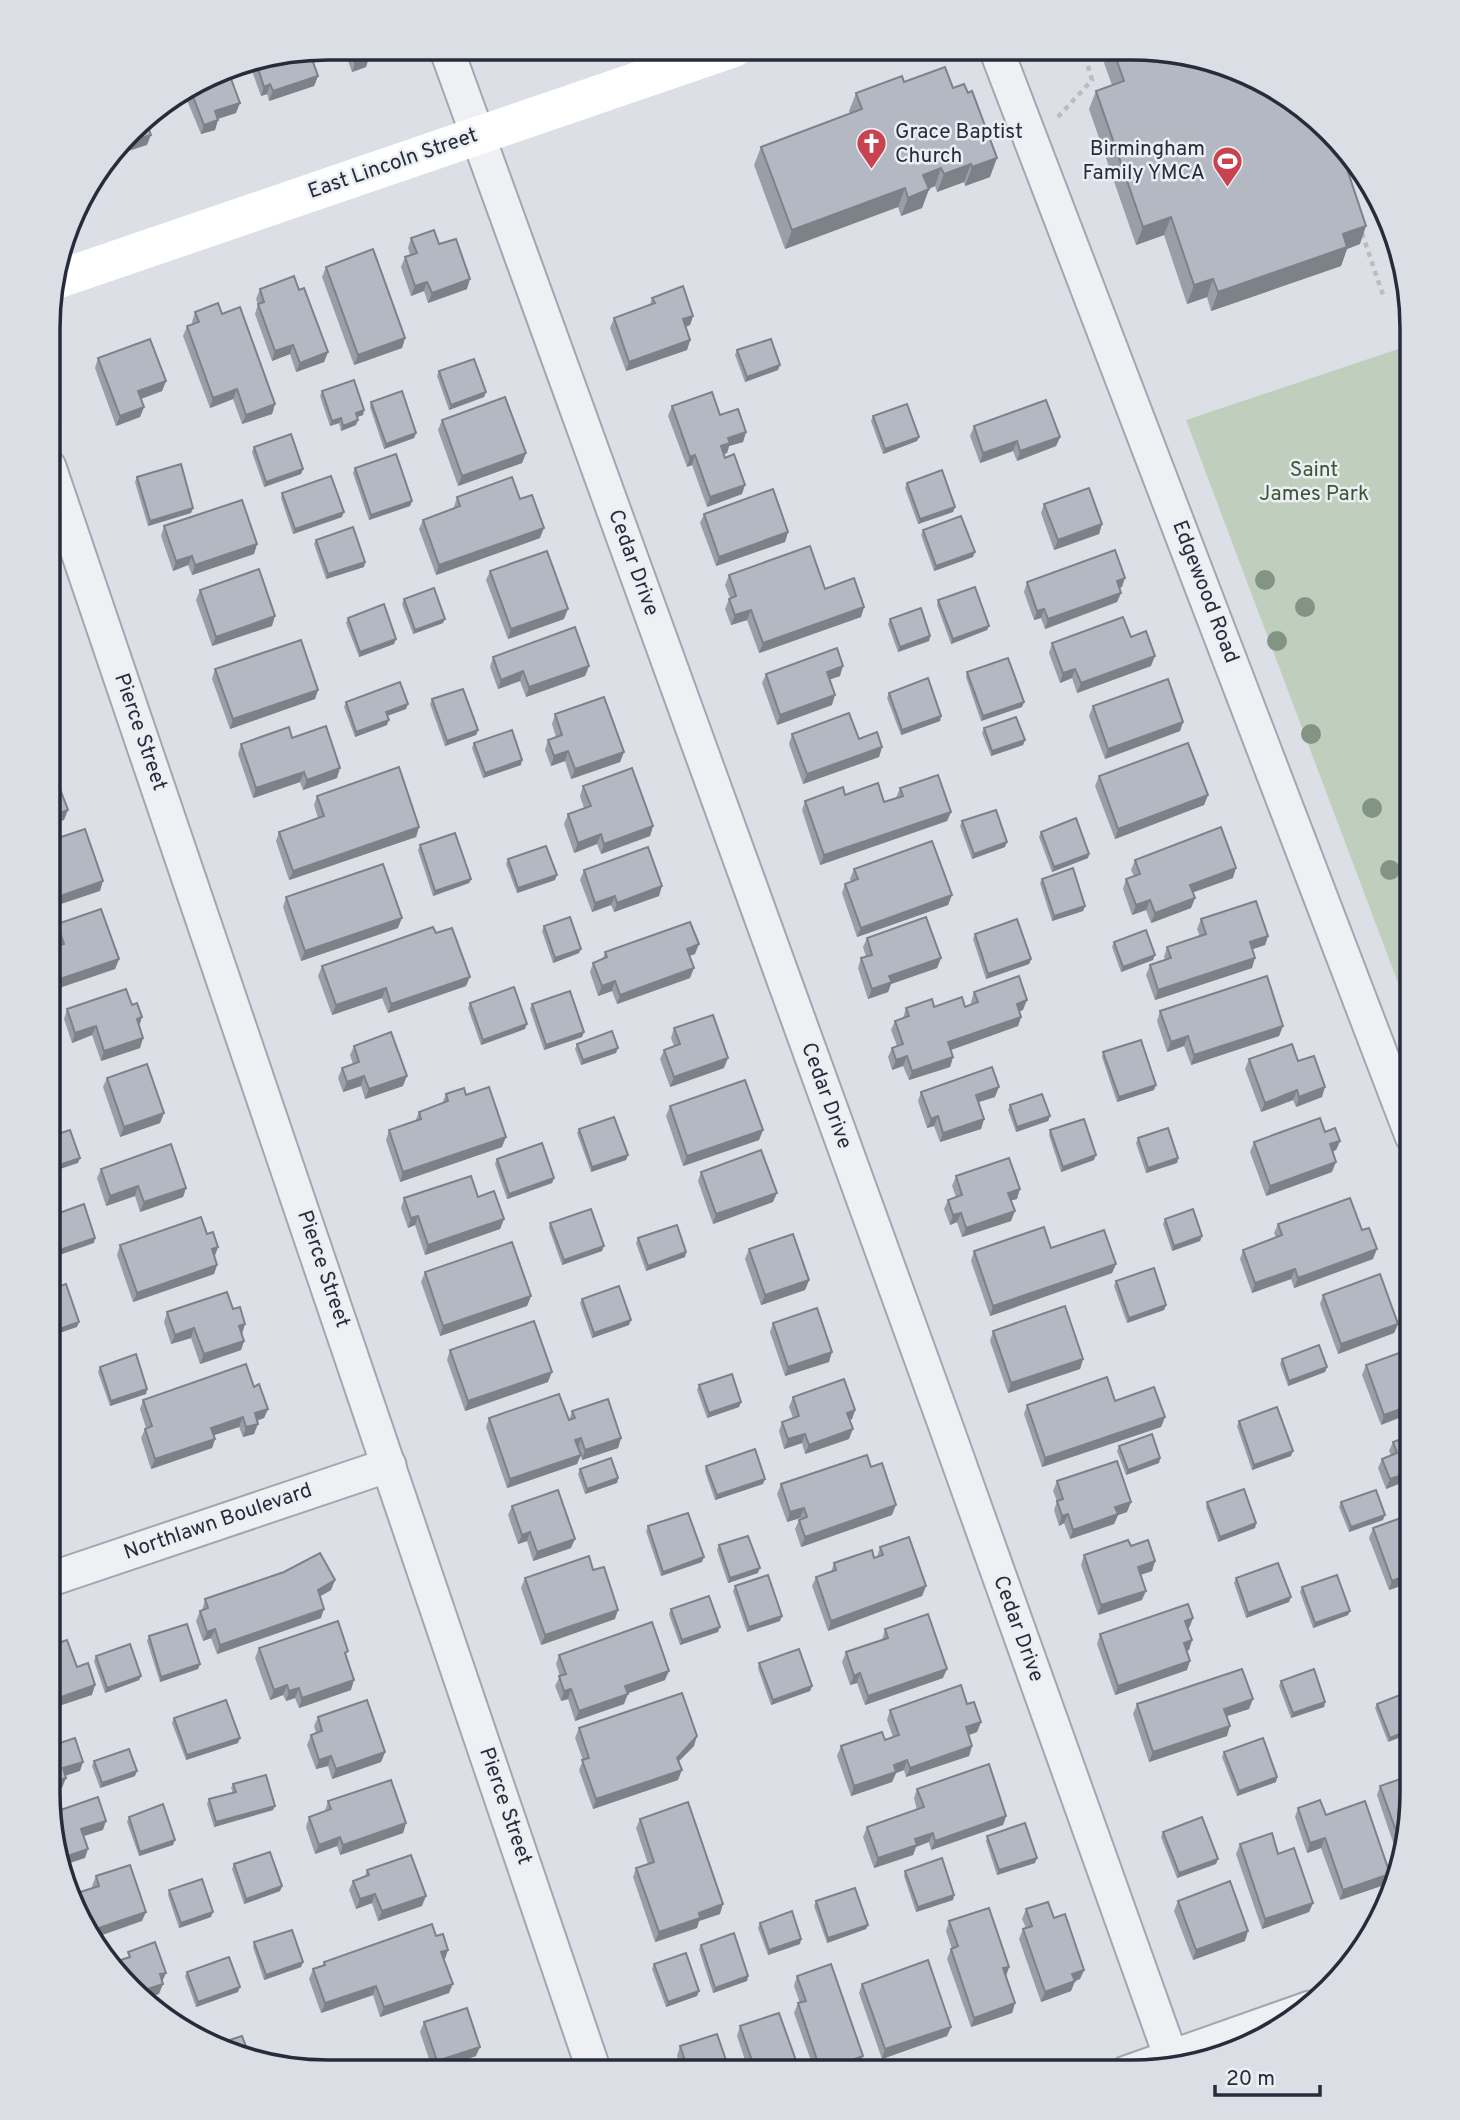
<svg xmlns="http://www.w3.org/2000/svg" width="1460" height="2120" viewBox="0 0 1460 2120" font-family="Overpass,sans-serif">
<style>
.green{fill:#c0cfbd}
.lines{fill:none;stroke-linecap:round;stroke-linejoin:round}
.street-casing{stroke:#a2a6af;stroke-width:37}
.path{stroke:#babdc4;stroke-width:4.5;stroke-dasharray:5 5;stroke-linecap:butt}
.street{stroke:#eef0f4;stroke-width:33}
.secondary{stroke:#fff;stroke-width:38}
.tree{fill:#829484}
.wall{fill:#9a9ea7}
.shaded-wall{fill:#7d8188}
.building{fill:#b3b8c2;stroke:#7d8188;stroke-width:2}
.labels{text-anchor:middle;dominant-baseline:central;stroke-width:5;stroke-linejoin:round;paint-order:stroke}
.poi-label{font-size:21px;fill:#262c3b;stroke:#ebeef3;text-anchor:start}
.street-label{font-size:21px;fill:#262c3b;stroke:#ebeef3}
.park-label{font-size:21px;fill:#385634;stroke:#ebeef3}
.rim{fill:none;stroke:#262c3b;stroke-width:3.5}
</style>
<rect width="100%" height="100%" fill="#dcdfe5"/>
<path class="green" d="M 1413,344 L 1412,1020 L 1186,420 Z"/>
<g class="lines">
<defs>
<g id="street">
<path d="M 446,48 L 945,1424 L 1171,2057"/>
<path d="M 996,49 L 1412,1136"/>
<path d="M 49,467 L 594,2071"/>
<path d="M 48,1580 L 389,1465"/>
<path d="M 1126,2073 L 1310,2008"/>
</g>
</defs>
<use href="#street" class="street-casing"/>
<g class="path">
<path d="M 1058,117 L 1092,80 L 1083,49"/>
<path d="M 1362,233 L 1384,298"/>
</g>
<use href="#street" class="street"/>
<path class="secondary" d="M 53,281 L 734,48"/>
</g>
<g class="tree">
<circle cx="1265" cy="580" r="10"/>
<circle cx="1305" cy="607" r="10"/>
<circle cx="1277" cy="641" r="10"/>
<circle cx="1311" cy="734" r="10"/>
<circle cx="1372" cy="808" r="10"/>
<circle cx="1390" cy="870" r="10"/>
</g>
<g class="wall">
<path d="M 343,47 L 380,47 L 378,52 L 368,55 L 366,67 L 352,72 Z"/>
<path d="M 1109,50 L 1169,50 L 1360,244 L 1347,249 L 1341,266 L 1211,311 L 1207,297 L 1187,304 L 1164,235 L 1136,245 L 1089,109 L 1096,91 L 1112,85 L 1104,63 Z"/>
<path d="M 299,52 L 300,55 L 318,76 L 314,86 L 269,101 L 267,94 L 261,96 L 251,68 L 254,59 Z"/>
<path d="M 227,68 L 236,113 L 218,119 L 215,130 L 201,134 L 184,93 Z"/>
<path d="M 904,82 L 953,88 L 990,177 L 965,186 L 964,182 L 937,192 L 935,186 L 929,189 L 922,208 L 901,216 L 898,207 L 785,249 L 754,165 L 761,147 L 850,114 L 849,111 L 856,93 Z"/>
<path d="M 411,238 L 439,244 L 467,289 L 428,303 L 424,291 L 411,296 L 401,267 L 405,257 L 410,255 L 408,248 Z"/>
<path d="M 326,267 L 405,338 L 402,348 L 354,365 L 322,277 Z"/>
<path d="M 260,289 L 299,290 L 328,352 L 324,362 L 296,372 L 290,354 L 272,361 L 255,314 L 258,304 L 256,299 Z"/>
<path d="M 652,298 L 693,316 L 690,325 L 686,327 L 690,340 L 687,350 L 626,371 L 610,328 L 614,318 L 650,305 Z"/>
<path d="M 195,312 L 222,314 L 275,404 L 272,414 L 242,424 L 233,399 L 210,408 L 183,336 L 187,326 L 193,324 L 192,322 Z"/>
<path d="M 737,350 L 778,370 L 745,382 L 735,355 Z"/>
<path d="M 98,358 L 166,381 L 162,391 L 141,399 L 144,407 L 140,417 L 116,426 L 95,368 Z"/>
<path d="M 439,371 L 486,392 L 484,397 L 449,410 L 437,376 Z"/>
<path d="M 322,391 L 364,410 L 363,415 L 357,417 L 356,425 L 341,431 L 339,423 L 330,426 L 320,396 Z"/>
<path d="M 371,402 L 416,433 L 414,438 L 384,449 L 370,407 Z"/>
<path d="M 672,406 L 720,415 L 746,432 L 743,442 L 729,446 L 727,453 L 724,454 L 742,494 L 707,507 L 692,465 L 687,467 L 668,416 Z"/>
<path d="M 873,416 L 919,437 L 917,441 L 883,454 L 871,421 Z"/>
<path d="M 442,420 L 526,453 L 522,463 L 458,486 L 438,430 Z"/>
<path d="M 974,426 L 1060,437 L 1056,446 L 1017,461 L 1013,451 L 980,463 L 970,436 Z"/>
<path d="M 254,447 L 303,469 L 301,474 L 264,487 L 252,452 Z"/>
<path d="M 355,468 L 412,501 L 410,506 L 369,520 L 353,473 Z"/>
<path d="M 137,477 L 193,508 L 191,513 L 148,526 L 135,482 Z"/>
<path d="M 907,483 L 955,507 L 953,512 L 918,524 L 905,488 Z"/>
<path d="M 282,493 L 342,517 L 293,534 L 281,498 Z"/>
<path d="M 457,497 L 520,499 L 540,538 L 436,575 L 419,529 L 423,520 L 454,509 L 454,507 Z"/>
<path d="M 1044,504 L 1102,524 L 1099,534 L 1054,550 L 1041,513 Z"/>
<path d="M 704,514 L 788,532 L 785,542 L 716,566 L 700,523 Z"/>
<path d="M 164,526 L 257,544 L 254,554 L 192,575 L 188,565 L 173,571 L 161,536 Z"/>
<path d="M 923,530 L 973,557 L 934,571 L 921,535 Z"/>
<path d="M 316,540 L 365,562 L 364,567 L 326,579 L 314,544 Z"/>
<path d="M 490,571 L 564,619 L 508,639 L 486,580 Z"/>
<path d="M 729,575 L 825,589 L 864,607 L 861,617 L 759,653 L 747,620 L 731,625 L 725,609 L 729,599 L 730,598 L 725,585 Z"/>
<path d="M 1027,582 L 1122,587 L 1119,588 L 1121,593 L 1117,602 L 1045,629 L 1041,618 L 1034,620 L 1024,592 Z"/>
<path d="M 200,590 L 272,626 L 212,646 L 196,600 Z"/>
<path d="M 404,599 L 443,623 L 413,634 L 402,604 Z"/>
<path d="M 938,600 L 989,626 L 987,630 L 951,644 L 937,605 Z"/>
<path d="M 348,618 L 396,639 L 394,644 L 359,657 L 346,623 Z"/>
<path d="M 890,619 L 930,636 L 929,641 L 898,652 L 888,624 Z"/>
<path d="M 1131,637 L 1151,666 L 1077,693 L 1072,678 L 1060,683 L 1049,653 L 1052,643 Z"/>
<path d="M 493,657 L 589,666 L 585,676 L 526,697 L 520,681 L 498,689 L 490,667 Z"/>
<path d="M 215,669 L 318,690 L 315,699 L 230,729 L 212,679 Z"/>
<path d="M 967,672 L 1024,702 L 1022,707 L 981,721 L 966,677 Z"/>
<path d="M 766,674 L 840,676 L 830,679 L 832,705 L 777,725 L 762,683 Z"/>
<path d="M 889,693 L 941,716 L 940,721 L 901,735 L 887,698 Z"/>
<path d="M 432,699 L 478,730 L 476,735 L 445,746 L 430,704 Z"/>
<path d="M 346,702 L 408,704 L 406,709 L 387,716 L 387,725 L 355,737 L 344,707 Z"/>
<path d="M 1093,706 L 1183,722 L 1180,731 L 1105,759 L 1089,716 Z"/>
<path d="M 555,714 L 624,752 L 620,762 L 571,779 L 565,761 L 551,766 L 545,750 L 548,740 L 556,737 L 552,724 Z"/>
<path d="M 984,728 L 1025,740 L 1023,745 L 991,756 L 982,733 Z"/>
<path d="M 792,734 L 859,739 L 882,747 L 879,757 L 803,784 L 789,744 Z"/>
<path d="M 292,738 L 337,778 L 303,790 L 300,782 L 253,798 L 238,754 L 241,744 Z"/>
<path d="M 474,743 L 521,765 L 483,778 L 472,748 Z"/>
<path d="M 1099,776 L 1208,795 L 1204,805 L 1115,839 L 1095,786 Z"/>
<path d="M 583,786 L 653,826 L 650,836 L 601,854 L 597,844 L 574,853 L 564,824 L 568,814 L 584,808 L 580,796 Z"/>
<path d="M 900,788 L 951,812 L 947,821 L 820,865 L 802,810 L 805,801 L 845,795 L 884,802 L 896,798 Z"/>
<path d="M 317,796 L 419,827 L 416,837 L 289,880 L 276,841 L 279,832 L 318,818 L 314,805 Z"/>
<path d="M 962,821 L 1005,847 L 972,859 L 960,826 Z"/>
<path d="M 1041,832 L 1089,854 L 1088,858 L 1052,872 L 1039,837 Z"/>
<path d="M 420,845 L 471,879 L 469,883 L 433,896 L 418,850 Z"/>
<path d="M 508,859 L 555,880 L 517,893 L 506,864 Z"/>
<path d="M 1135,860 L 1233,878 L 1193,892 L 1195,898 L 1191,908 L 1151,923 L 1146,910 L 1132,915 L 1123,889 L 1126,879 L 1134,876 L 1131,870 Z"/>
<path d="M 854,869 L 952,895 L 948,905 L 857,937 L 842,893 L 845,884 L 851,882 L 850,879 Z"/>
<path d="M 584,870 L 659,896 L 614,912 L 611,905 L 592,912 L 580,880 Z"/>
<path d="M 1042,879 L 1085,906 L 1083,911 L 1052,921 L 1040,883 Z"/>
<path d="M 286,897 L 398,928 L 301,961 L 283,907 Z"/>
<path d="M 1201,919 L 1268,936 L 1265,945 L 1253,949 L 1252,968 L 1155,1000 L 1146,975 L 1150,965 L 1165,960 L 1164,957 L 1167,947 L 1200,937 L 1197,929 Z"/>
<path d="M 57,924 L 119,959 L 115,969 L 56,989 L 49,966 L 49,952 L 50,949 L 58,946 L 53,934 Z"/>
<path d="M 544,926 L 579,953 L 553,963 L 542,931 Z"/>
<path d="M 436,933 L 466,986 L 388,1013 L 382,998 L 332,1015 L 318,976 L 322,966 Z"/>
<path d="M 975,934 L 1031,959 L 1029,964 L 986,979 L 973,939 Z"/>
<path d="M 867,938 L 941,958 L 937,968 L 891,984 L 888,992 L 868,999 L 858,968 L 861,958 L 866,957 L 863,947 Z"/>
<path d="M 1114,942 L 1153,960 L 1121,972 L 1112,947 Z"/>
<path d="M 605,952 L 695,954 L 689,956 L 690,978 L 617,1004 L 612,991 L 598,996 L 590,972 L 593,963 L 603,959 Z"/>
<path d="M 974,992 L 1023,1010 L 1019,1011 L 1021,1017 L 1018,1026 L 951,1050 L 953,1057 L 950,1067 L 909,1080 L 903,1066 L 892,1070 L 888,1057 L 892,1048 L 897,1046 L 891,1030 L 895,1021 L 903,1018 L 906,1008 L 965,1007 L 972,1005 L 971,1002 Z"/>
<path d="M 470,1003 L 525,1029 L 481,1045 L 468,1008 Z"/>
<path d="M 532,1004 L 584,1032 L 582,1037 L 544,1050 L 530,1009 Z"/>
<path d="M 67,1009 L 139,1026 L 143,1038 L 140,1048 L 101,1061 L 92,1035 L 72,1043 L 64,1019 Z"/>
<path d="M 1160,1011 L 1283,1026 L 1279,1036 L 1191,1065 L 1184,1046 L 1167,1052 L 1157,1021 Z"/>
<path d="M 674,1028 L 724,1068 L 670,1087 L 660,1059 L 664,1050 L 674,1046 L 671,1038 Z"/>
<path d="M 577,1044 L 616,1053 L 581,1065 L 575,1049 Z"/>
<path d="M 354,1046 L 403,1086 L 365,1099 L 361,1086 L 343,1092 L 338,1078 L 342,1068 L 353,1064 L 350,1055 Z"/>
<path d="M 1103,1052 L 1154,1090 L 1117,1102 L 1102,1057 Z"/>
<path d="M 1249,1059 L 1298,1061 L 1322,1097 L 1296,1107 L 1293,1100 L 1261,1112 L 1245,1069 Z"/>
<path d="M 107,1078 L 164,1113 L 160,1123 L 120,1137 L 103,1087 Z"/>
<path d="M 921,1092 L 995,1097 L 979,1102 L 984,1119 L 981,1129 L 940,1142 L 934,1126 L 927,1128 L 918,1101 Z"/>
<path d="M 446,1094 L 466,1095 L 502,1147 L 400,1182 L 386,1140 L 389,1130 L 415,1122 L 419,1112 L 442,1104 Z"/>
<path d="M 1010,1105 L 1050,1116 L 1048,1121 L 1016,1132 L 1008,1110 Z"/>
<path d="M 670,1106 L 763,1130 L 759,1140 L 683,1166 L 666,1116 Z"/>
<path d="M 579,1129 L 628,1155 L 626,1160 L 591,1172 L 577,1133 Z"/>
<path d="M 1050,1130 L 1094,1160 L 1061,1172 L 1049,1135 Z"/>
<path d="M 1325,1132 L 1340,1141 L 1336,1150 L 1332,1152 L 1332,1172 L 1266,1196 L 1250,1152 L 1254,1142 Z"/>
<path d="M 1138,1138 L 1178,1158 L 1177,1163 L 1146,1173 L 1136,1143 Z"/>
<path d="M 497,1159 L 554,1178 L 552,1183 L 507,1199 L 495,1164 Z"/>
<path d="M 101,1169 L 186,1188 L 183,1197 L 140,1212 L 135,1196 L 106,1206 L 97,1178 Z"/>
<path d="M 701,1172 L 773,1202 L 713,1224 L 698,1181 Z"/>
<path d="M 956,1176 L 1017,1199 L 1011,1200 L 1011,1221 L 962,1237 L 957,1222 L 950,1225 L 944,1209 L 948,1200 L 956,1197 L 952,1186 Z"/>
<path d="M 478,1197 L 504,1219 L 500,1229 L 425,1255 L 415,1225 L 408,1228 L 401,1208 L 404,1198 Z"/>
<path d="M 1165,1219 L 1202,1236 L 1200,1241 L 1172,1251 L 1163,1224 Z"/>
<path d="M 550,1223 L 602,1251 L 562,1265 L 549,1228 Z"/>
<path d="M 1278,1224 L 1373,1259 L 1294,1288 L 1291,1279 L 1252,1293 L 1240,1259 L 1243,1250 L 1276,1237 L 1274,1233 Z"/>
<path d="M 207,1234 L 218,1247 L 215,1256 L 217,1265 L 214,1274 L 133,1302 L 117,1255 L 120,1245 Z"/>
<path d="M 638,1238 L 686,1252 L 685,1257 L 646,1271 L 636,1243 Z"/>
<path d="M 1051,1248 L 1116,1264 L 1112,1273 L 990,1316 L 971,1261 L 974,1251 Z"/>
<path d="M 749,1249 L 809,1280 L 805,1290 L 761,1305 L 745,1259 Z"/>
<path d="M 425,1272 L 531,1296 L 527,1306 L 440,1336 L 421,1282 Z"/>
<path d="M 1116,1281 L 1166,1305 L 1164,1310 L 1127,1323 L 1114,1286 Z"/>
<path d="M 1323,1295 L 1398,1324 L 1394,1333 L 1338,1354 L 1320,1304 Z"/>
<path d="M 582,1299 L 629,1325 L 592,1338 L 580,1303 Z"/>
<path d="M 167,1312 L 242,1334 L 244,1341 L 241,1350 L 200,1364 L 191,1338 L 171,1344 L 164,1322 Z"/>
<path d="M 773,1323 L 829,1362 L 785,1376 L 770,1332 Z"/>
<path d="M 993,1331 L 1083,1359 L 1080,1369 L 1008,1393 L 990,1341 Z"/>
<path d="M 1410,1349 L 1381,1425 L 1362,1375 L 1366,1365 Z"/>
<path d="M 450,1350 L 548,1382 L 465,1411 L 447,1360 Z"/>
<path d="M 1282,1359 L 1327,1367 L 1325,1372 L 1288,1386 L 1280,1364 Z"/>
<path d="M 100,1367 L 147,1389 L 146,1394 L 110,1406 L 98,1372 Z"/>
<path d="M 699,1385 L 741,1402 L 739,1407 L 707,1418 L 697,1390 Z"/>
<path d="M 254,1387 L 268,1409 L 264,1418 L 257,1421 L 254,1434 L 243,1437 L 239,1427 L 214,1435 L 215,1439 L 212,1448 L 151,1469 L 141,1438 L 145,1429 L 146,1428 L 140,1409 L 143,1400 Z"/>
<path d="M 793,1397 L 855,1410 L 852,1419 L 850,1420 L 849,1439 L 805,1454 L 802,1443 L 784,1449 L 779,1431 L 782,1422 L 793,1418 L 789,1407 Z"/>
<path d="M 1027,1405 L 1165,1417 L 1161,1427 L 1042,1467 L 1024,1414 Z"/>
<path d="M 572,1411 L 621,1438 L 618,1448 L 582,1460 L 580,1455 L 577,1464 L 507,1488 L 486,1427 L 489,1418 L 569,1420 Z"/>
<path d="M 1239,1421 L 1291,1456 L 1252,1470 L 1237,1426 Z"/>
<path d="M 1412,1435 L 1412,1498 L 1407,1500 L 1401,1483 L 1386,1489 L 1378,1468 L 1382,1459 L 1391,1455 L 1389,1451 L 1393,1442 Z"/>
<path d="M 1119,1446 L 1160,1458 L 1159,1463 L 1126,1475 L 1117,1451 Z"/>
<path d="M 706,1466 L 763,1484 L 715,1500 L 705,1471 Z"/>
<path d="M 871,1467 L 892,1515 L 801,1547 L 795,1529 L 799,1520 L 801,1519 L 800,1518 L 787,1522 L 777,1494 L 781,1484 Z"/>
<path d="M 580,1469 L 618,1478 L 617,1483 L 585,1494 L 578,1474 Z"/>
<path d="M 1057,1481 L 1127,1512 L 1118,1515 L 1114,1524 L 1070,1539 L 1064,1523 L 1059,1526 L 1054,1510 L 1057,1501 L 1053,1491 Z"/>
<path d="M 1207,1502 L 1256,1523 L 1255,1528 L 1218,1542 L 1206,1507 Z"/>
<path d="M 1341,1502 L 1383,1520 L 1349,1532 L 1339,1507 Z"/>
<path d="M 512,1506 L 571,1548 L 533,1561 L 527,1541 L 518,1544 L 508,1515 Z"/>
<path d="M 648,1526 L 702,1562 L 661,1576 L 646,1531 Z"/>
<path d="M 1373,1528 L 1412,1582 L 1389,1590 L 1369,1538 Z"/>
<path d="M 719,1545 L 758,1573 L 728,1583 L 717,1550 Z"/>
<path d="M 1131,1546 L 1155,1561 L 1152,1571 L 1140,1575 L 1142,1600 L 1098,1615 L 1081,1565 L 1084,1555 Z"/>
<path d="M 880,1547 L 926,1586 L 922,1596 L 828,1631 L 812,1586 L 816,1577 L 831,1572 L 834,1563 L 877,1557 Z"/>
<path d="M 593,1570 L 615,1619 L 541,1645 L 521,1588 L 525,1578 Z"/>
<path d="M 1236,1578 L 1289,1602 L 1246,1618 L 1234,1583 Z"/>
<path d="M 735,1586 L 780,1621 L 747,1632 L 733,1591 Z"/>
<path d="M 1302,1587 L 1348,1615 L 1313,1628 L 1300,1592 Z"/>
<path d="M 331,1590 L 320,1596 L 321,1618 L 217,1654 L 211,1638 L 203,1641 L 196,1621 L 200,1611 L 202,1611 L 205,1599 Z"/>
<path d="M 671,1609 L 718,1632 L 680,1645 L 669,1614 Z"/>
<path d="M 1193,1618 L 1189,1628 L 1188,1628 L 1192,1640 L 1189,1650 L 1187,1650 L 1187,1670 L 1115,1695 L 1097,1644 L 1100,1634 Z"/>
<path d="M 885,1629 L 943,1678 L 865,1705 L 857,1683 L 850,1685 L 842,1662 L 846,1652 L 882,1640 Z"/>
<path d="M 149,1636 L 200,1664 L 198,1669 L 160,1682 L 147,1641 Z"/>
<path d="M 259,1648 L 346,1657 L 351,1690 L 299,1708 L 295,1698 L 286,1701 L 283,1695 L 270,1700 L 255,1658 Z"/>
<path d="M 559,1655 L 665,1680 L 627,1693 L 624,1704 L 575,1721 L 568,1699 L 561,1701 L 555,1686 L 560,1676 L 556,1664 Z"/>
<path d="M 96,1656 L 141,1676 L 139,1680 L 105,1693 L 94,1661 Z"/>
<path d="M 759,1663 L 812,1686 L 810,1691 L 771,1705 L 758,1668 Z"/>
<path d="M 1281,1681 L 1325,1702 L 1324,1707 L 1291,1718 L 1279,1686 Z"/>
<path d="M 1412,1695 L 1388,1742 L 1375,1708 L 1377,1704 Z"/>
<path d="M 967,1704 L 981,1722 L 977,1732 L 969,1735 L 972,1746 L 969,1756 L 906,1777 L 904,1770 L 896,1773 L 892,1782 L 851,1796 L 837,1756 L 841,1746 L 885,1740 L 893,1737 L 887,1720 L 890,1710 Z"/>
<path d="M 1137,1704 L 1249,1709 L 1227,1716 L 1227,1736 L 1149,1762 L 1133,1714 Z"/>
<path d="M 318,1717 L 385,1752 L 381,1762 L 332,1779 L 328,1766 L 316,1769 L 307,1745 L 311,1735 L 316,1733 L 314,1726 Z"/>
<path d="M 174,1718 L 238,1743 L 186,1760 L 172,1723 Z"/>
<path d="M 579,1728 L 694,1746 L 678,1762 L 678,1780 L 593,1809 L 579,1770 L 583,1760 L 575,1738 Z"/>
<path d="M 1224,1752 L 1277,1777 L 1276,1782 L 1237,1796 L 1222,1757 Z"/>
<path d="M 94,1761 L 135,1776 L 100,1788 L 92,1766 Z"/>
<path d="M 233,1784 L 273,1810 L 214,1827 L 207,1804 L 209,1799 L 233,1793 L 231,1788 Z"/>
<path d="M 1380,1786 L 1412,1811 L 1401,1866 L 1377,1795 Z"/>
<path d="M 917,1789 L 1006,1816 L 1003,1825 L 931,1850 L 929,1842 L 916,1847 L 913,1855 L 874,1868 L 863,1837 L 867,1827 L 917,1810 L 914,1798 Z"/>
<path d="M 328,1801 L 406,1823 L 403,1833 L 340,1855 L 337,1846 L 315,1854 L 306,1827 L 309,1817 L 325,1811 Z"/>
<path d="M 1298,1808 L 1326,1815 L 1387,1884 L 1340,1900 L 1321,1848 L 1307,1853 L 1295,1817 Z"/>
<path d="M 129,1817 L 173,1845 L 139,1856 L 127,1822 Z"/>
<path d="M 640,1819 L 720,1914 L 699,1921 L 697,1928 L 655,1942 L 633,1877 L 636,1868 L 648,1864 L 636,1828 Z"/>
<path d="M 1163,1832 L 1216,1864 L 1177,1878 L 1161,1837 Z"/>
<path d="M 987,1836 L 1035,1863 L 997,1875 L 986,1841 Z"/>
<path d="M 1240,1844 L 1278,1854 L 1313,1903 L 1309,1912 L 1262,1929 L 1236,1854 Z"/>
<path d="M 234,1864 L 282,1886 L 280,1891 L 244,1904 L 232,1869 Z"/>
<path d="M 367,1870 L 422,1906 L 378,1921 L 372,1903 L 356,1909 L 349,1890 L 353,1881 L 365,1876 Z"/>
<path d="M 905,1871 L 954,1895 L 953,1900 L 916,1912 L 904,1876 Z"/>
<path d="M 96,1876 L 142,1921 L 93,1888 L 92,1886 Z"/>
<path d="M 169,1890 L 211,1917 L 179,1928 L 168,1895 Z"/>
<path d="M 816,1901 L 868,1925 L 866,1929 L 827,1943 L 814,1906 Z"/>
<path d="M 1178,1901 L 1245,1941 L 1193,1960 L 1174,1911 Z"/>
<path d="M 1026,1909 L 1054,1918 L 1084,1970 L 1080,1979 L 1075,1981 L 1071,1991 L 1041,2002 L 1019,1939 L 1023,1929 L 1026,1928 L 1022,1919 Z"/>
<path d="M 949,1921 L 1009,1967 L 1006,1976 L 1015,2003 L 1012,2013 L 971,2027 L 947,1959 L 951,1949 L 952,1949 L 946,1931 Z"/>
<path d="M 760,1923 L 801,1939 L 800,1944 L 768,1955 L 758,1928 Z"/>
<path d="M 436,1936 L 448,1950 L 444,1960 L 449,1993 L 380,2017 L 373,1995 L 321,2013 L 309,1979 L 313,1969 L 322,1966 L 324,1962 Z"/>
<path d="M 254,1942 L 303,1962 L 301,1967 L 264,1980 L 253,1947 Z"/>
<path d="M 701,1945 L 748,1976 L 747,1981 L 713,1993 L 699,1949 Z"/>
<path d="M 654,1964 L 699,1991 L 697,1996 L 666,2007 L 652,1969 Z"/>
<path d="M 187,1972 L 238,1992 L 196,2007 L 185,1976 Z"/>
<path d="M 797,1976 L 859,2066 L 851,2069 L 849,2072 L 815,2072 L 794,2013 L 798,2003 L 800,2003 L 794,1986 Z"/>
<path d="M 862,1984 L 951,2027 L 947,2036 L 882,2059 L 859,1993 Z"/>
<path d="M 424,2022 L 476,2056 L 433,2071 L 420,2032 Z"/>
<path d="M 740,2026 L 799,2069 L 798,2072 L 749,2072 L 737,2036 Z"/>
<path d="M 680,2046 L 730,2072 L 682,2071 L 677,2056 Z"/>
</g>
<g class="shaded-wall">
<path d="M 380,47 L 378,52 L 362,58 L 366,48 Z"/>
<path d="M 369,58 L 366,67 L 352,72 L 355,63 Z"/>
<path d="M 318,76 L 314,86 L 269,101 L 273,91 Z"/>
<path d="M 270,84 L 267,94 L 261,96 L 264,87 Z"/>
<path d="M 240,103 L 236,113 L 211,121 L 215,111 Z"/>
<path d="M 218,120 L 215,130 L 201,134 L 204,125 Z"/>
<path d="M 151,135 L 147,145 L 110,157 L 119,145 Z"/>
<path d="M 997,158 L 990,177 L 965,186 L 972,167 Z"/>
<path d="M 971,164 L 964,182 L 937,192 L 944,174 Z"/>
<path d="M 941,168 L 935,186 L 917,193 L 923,175 Z"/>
<path d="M 905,188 L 898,207 L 785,249 L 792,230 Z"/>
<path d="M 929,189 L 922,208 L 901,216 L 908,198 Z"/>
<path d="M 1171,217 L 1164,235 L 1136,245 L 1143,227 Z"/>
<path d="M 1366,226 L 1360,244 L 1347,249 L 1341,266 L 1211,311 L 1218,292 L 1343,234 Z"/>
<path d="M 470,279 L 467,289 L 428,303 L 432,293 Z"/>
<path d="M 1213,279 L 1207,297 L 1187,304 L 1194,285 Z"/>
<path d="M 427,282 L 424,291 L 411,296 L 415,286 Z"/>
<path d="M 693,316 L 690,325 L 679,329 L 683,319 Z"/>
<path d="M 405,338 L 402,348 L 354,365 L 358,355 Z"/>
<path d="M 690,340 L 687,350 L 626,371 L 629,362 Z"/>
<path d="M 293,345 L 290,354 L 272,361 L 275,351 Z"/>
<path d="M 328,352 L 324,362 L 296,372 L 300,363 Z"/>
<path d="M 780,365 L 778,370 L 745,382 L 747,377 Z"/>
<path d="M 166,381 L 162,391 L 135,401 L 138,391 Z"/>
<path d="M 237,389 L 233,399 L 210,408 L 213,398 Z"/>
<path d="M 486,392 L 484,397 L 449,410 L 451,405 Z"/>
<path d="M 275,404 L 272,414 L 242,424 L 246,415 Z"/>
<path d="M 144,407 L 140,417 L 116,426 L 120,416 Z"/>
<path d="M 364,410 L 363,415 L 354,418 L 356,413 Z"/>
<path d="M 341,418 L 339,423 L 330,426 L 332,421 Z"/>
<path d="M 358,420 L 356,425 L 341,431 L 343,426 Z"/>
<path d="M 746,432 L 743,442 L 729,446 L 727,453 L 718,456 L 721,446 L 728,438 Z"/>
<path d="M 416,433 L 414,438 L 384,449 L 386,444 Z"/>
<path d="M 919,437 L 917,441 L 883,454 L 885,449 Z"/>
<path d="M 1060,437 L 1056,446 L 1017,461 L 1020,451 Z"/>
<path d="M 1017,441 L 1013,451 L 980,463 L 983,453 Z"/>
<path d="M 526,453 L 522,463 L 458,486 L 462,476 Z"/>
<path d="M 695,455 L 692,465 L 687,467 L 690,457 Z"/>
<path d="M 303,469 L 301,474 L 264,487 L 266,482 Z"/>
<path d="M 745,485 L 742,494 L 707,507 L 710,497 Z"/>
<path d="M 412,501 L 410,506 L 369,520 L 371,515 Z"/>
<path d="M 955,507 L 953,512 L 918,524 L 920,519 Z"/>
<path d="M 193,508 L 191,513 L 148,526 L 150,521 Z"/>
<path d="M 344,512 L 342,517 L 293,534 L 295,529 Z"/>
<path d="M 1102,524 L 1099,534 L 1054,550 L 1058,540 Z"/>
<path d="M 544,528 L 540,538 L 436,575 L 439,565 Z"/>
<path d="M 788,532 L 785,542 L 716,566 L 719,557 Z"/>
<path d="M 257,544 L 254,554 L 192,575 L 195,565 Z"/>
<path d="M 975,552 L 973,557 L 934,571 L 936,566 Z"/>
<path d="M 192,556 L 188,565 L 173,571 L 176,561 Z"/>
<path d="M 365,562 L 364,567 L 326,579 L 328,574 Z"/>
<path d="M 1125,578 L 1122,587 L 1113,591 L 1117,581 Z"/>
<path d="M 1121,593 L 1117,602 L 1045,629 L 1048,619 Z"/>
<path d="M 864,607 L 861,617 L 759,653 L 763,643 Z"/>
<path d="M 568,609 L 564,619 L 508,639 L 511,629 Z"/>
<path d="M 1044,609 L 1041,618 L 1034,620 L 1037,611 Z"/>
<path d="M 751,610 L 747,620 L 731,625 L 735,615 Z"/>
<path d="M 275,616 L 272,626 L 212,646 L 216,637 Z"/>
<path d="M 445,619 L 443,623 L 413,634 L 415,630 Z"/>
<path d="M 989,626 L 987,630 L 951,644 L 953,639 Z"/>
<path d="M 930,636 L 929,641 L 898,652 L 900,647 Z"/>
<path d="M 396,639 L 394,644 L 359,657 L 360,652 Z"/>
<path d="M 1155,656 L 1151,666 L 1077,693 L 1081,683 Z"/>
<path d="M 589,666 L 585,676 L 526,697 L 529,687 Z"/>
<path d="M 843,666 L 840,676 L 823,682 L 827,672 Z"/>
<path d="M 1075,669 L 1072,678 L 1060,683 L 1063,673 Z"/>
<path d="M 523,671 L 520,681 L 498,689 L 501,680 Z"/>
<path d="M 318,690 L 315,699 L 230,729 L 233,719 Z"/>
<path d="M 835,695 L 832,705 L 777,725 L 780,715 Z"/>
<path d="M 1024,702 L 1022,707 L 981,721 L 983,716 Z"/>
<path d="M 408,704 L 406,709 L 384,717 L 386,712 Z"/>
<path d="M 941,716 L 940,721 L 901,735 L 902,730 Z"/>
<path d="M 389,720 L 387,725 L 355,737 L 356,732 Z"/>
<path d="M 1183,722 L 1180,731 L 1105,759 L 1108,749 Z"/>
<path d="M 478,730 L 476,735 L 445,746 L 447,741 Z"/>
<path d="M 1025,740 L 1023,745 L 991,756 L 992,751 Z"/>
<path d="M 882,747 L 879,757 L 803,784 L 807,774 Z"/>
<path d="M 568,751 L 565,761 L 551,766 L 554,756 Z"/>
<path d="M 624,752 L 620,762 L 571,779 L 575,769 Z"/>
<path d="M 522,760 L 521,765 L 483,778 L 485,773 Z"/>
<path d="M 340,768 L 337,778 L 303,790 L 307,780 Z"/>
<path d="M 304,772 L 300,782 L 253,798 L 256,788 Z"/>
<path d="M 1208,795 L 1204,805 L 1115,839 L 1118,829 Z"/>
<path d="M 68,810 L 64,820 L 49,825 L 49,817 Z"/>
<path d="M 951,812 L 947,821 L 820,865 L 824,855 Z"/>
<path d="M 653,826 L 650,836 L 601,854 L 604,844 Z"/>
<path d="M 419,827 L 416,837 L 289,880 L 293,871 Z"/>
<path d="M 601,834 L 597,844 L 574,853 L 578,843 Z"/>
<path d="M 1007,842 L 1005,847 L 972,859 L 974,854 Z"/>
<path d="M 1089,854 L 1088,858 L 1052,872 L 1054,867 Z"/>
<path d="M 1236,868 L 1233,878 L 1186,895 L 1190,885 Z"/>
<path d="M 557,875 L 555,880 L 517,893 L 518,888 Z"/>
<path d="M 471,879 L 469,883 L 433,896 L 435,891 Z"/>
<path d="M 103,881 L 100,891 L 49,908 L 49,900 Z"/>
<path d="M 662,886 L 659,896 L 614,912 L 617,903 Z"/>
<path d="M 952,895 L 948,905 L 857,937 L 861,928 Z"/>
<path d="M 615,896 L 611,905 L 592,912 L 595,903 Z"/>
<path d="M 1195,898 L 1191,908 L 1151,923 L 1155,913 Z"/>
<path d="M 1150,900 L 1146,910 L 1132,915 L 1136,905 Z"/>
<path d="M 1085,906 L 1083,911 L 1052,921 L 1054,916 Z"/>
<path d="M 402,918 L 398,928 L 301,961 L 305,951 Z"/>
<path d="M 1268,936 L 1265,945 L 1247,951 L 1250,942 Z"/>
<path d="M 699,944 L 695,954 L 683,958 L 687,949 Z"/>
<path d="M 581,949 L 579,953 L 553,963 L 555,958 Z"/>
<path d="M 1155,955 L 1153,960 L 1121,972 L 1123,967 Z"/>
<path d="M 941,958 L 937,968 L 891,984 L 888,992 L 868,999 L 872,989 L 889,976 Z"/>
<path d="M 1255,958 L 1252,968 L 1155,1000 L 1158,990 Z"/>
<path d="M 119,959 L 115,969 L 56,989 L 60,979 Z"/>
<path d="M 1031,959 L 1029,964 L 986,979 L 988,974 Z"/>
<path d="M 694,968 L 690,978 L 617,1004 L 620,995 Z"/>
<path d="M 470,977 L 466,986 L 388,1013 L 391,1004 Z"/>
<path d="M 615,981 L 612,991 L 598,996 L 602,986 Z"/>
<path d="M 386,988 L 382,998 L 332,1015 L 336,1005 Z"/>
<path d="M 1027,1000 L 1023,1010 L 1013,1014 L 1017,1004 Z"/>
<path d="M 142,1017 L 139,1027 L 137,1019 Z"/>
<path d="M 1021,1017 L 1018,1026 L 945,1052 L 948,1042 Z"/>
<path d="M 527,1024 L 525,1029 L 481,1045 L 483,1040 Z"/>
<path d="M 96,1026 L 92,1035 L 72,1043 L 75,1033 Z"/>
<path d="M 1283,1026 L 1279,1036 L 1191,1065 L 1194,1055 Z"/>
<path d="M 584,1032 L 582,1037 L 544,1050 L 546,1045 Z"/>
<path d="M 1188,1036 L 1184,1046 L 1167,1052 L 1171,1042 Z"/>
<path d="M 143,1038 L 140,1048 L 101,1061 L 104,1051 Z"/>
<path d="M 618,1048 L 616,1053 L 581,1065 L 583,1060 Z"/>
<path d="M 907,1056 L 903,1066 L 892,1070 L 896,1060 Z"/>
<path d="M 953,1057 L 950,1067 L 909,1080 L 912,1071 Z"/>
<path d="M 728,1058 L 724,1068 L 670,1087 L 674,1077 Z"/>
<path d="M 364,1076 L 361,1086 L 343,1092 L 347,1082 Z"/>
<path d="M 407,1076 L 403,1086 L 365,1099 L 369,1089 Z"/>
<path d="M 58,1080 L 56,1085 L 48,1088 L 48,1084 Z"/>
<path d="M 1156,1085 L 1154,1090 L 1117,1102 L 1119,1097 Z"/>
<path d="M 999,1087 L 995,1097 L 972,1104 L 976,1095 Z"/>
<path d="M 1325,1087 L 1322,1097 L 1296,1107 L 1299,1097 Z"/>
<path d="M 1297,1090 L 1293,1100 L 1261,1112 L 1265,1103 Z"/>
<path d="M 164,1113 L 160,1123 L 120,1137 L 124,1127 Z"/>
<path d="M 938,1116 L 934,1126 L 927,1128 L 931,1119 Z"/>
<path d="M 1050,1116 L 1048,1121 L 1016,1132 L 1017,1127 Z"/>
<path d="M 984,1119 L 981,1129 L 940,1142 L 943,1133 Z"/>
<path d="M 763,1130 L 759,1140 L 683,1166 L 687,1156 Z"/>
<path d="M 506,1137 L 502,1147 L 400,1182 L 403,1172 Z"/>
<path d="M 1340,1141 L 1336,1150 L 1326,1154 L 1330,1144 Z"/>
<path d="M 628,1155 L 626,1160 L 591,1172 L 592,1167 Z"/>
<path d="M 1096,1155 L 1094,1160 L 1061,1172 L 1063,1167 Z"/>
<path d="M 80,1158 L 78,1163 L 48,1173 L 50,1168 Z"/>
<path d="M 1178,1158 L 1177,1163 L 1146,1173 L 1148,1168 Z"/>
<path d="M 1336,1162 L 1332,1172 L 1266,1196 L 1270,1186 Z"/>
<path d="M 554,1178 L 552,1183 L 507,1199 L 509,1194 Z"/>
<path d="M 138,1186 L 135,1196 L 106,1206 L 110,1196 Z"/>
<path d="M 186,1188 L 183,1197 L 140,1212 L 144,1202 Z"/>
<path d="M 1020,1189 L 1017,1199 L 1005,1202 L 1008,1193 Z"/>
<path d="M 777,1193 L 773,1202 L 713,1224 L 716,1214 Z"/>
<path d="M 1015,1211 L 1011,1221 L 962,1237 L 966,1228 Z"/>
<path d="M 961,1213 L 957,1222 L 950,1225 L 953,1215 Z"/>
<path d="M 418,1216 L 415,1225 L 408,1228 L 411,1218 Z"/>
<path d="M 504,1219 L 500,1229 L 425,1255 L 428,1245 Z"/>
<path d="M 1202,1236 L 1200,1241 L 1172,1251 L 1174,1246 Z"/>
<path d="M 95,1238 L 94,1243 L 48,1259 L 48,1254 Z"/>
<path d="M 604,1246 L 602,1251 L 562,1265 L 564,1260 Z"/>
<path d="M 218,1247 L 214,1257 L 212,1249 Z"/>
<path d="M 1377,1249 L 1373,1259 L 1294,1288 L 1298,1278 Z"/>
<path d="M 686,1252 L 685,1257 L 646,1271 L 648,1266 Z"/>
<path d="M 1116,1264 L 1112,1273 L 990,1316 L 993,1306 Z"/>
<path d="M 217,1265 L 214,1274 L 133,1302 L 137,1293 Z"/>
<path d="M 1295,1269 L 1291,1279 L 1252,1293 L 1255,1283 Z"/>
<path d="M 809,1280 L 805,1290 L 761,1305 L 765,1295 Z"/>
<path d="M 531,1296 L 527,1306 L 440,1336 L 443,1326 Z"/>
<path d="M 1166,1305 L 1164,1310 L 1127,1323 L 1129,1318 Z"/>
<path d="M 631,1320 L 629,1325 L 592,1338 L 594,1333 Z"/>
<path d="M 79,1322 L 77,1327 L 48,1337 L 48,1333 Z"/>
<path d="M 245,1324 L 242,1334 L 239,1326 Z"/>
<path d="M 1398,1324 L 1394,1333 L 1338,1354 L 1341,1344 Z"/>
<path d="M 194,1328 L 191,1338 L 171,1344 L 175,1335 Z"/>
<path d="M 244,1341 L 241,1350 L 200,1364 L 204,1354 Z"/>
<path d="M 832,1352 L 829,1362 L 785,1376 L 788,1367 Z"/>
<path d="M 1083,1359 L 1080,1369 L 1008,1393 L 1011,1383 Z"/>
<path d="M 1327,1367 L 1325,1372 L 1288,1386 L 1289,1381 Z"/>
<path d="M 552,1372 L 548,1382 L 465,1411 L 468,1401 Z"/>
<path d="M 147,1389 L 146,1394 L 110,1406 L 111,1401 Z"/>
<path d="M 741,1402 L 739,1407 L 707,1418 L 709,1413 Z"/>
<path d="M 1412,1405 L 1412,1413 L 1381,1425 L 1384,1415 Z"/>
<path d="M 268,1409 L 264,1418 L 251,1422 L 255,1413 Z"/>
<path d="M 855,1410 L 852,1419 L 844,1422 L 847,1413 Z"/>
<path d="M 243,1417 L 239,1427 L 208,1437 L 211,1428 Z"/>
<path d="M 1165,1417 L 1161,1427 L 1042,1467 L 1045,1458 Z"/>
<path d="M 258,1424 L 254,1434 L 243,1437 L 246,1427 Z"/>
<path d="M 853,1429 L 849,1439 L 805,1454 L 809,1445 Z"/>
<path d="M 805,1434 L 802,1443 L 784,1449 L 788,1439 Z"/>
<path d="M 581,1438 L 578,1448 L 575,1440 Z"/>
<path d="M 621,1438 L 618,1448 L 582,1460 L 585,1450 Z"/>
<path d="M 215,1439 L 212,1448 L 151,1469 L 155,1459 Z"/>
<path d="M 1293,1451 L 1291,1456 L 1252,1470 L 1254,1465 Z"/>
<path d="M 581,1455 L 577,1464 L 507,1488 L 510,1479 Z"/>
<path d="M 1160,1458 L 1159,1463 L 1126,1475 L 1128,1470 Z"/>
<path d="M 1405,1474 L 1401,1483 L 1386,1489 L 1390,1479 Z"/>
<path d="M 57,1477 L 54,1487 L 48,1489 L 48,1481 Z"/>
<path d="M 618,1478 L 617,1483 L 585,1494 L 587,1489 Z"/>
<path d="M 765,1479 L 763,1484 L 715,1500 L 717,1495 Z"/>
<path d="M 1412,1489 L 1412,1498 L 1407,1500 L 1410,1490 Z"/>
<path d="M 1131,1502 L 1127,1512 L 1118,1515 L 1114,1524 L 1070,1539 L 1073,1530 L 1115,1507 Z"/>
<path d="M 896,1505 L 892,1515 L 801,1547 L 805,1537 Z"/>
<path d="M 804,1508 L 800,1518 L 787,1522 L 790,1512 Z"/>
<path d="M 1068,1514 L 1064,1523 L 1059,1526 L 1062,1516 Z"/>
<path d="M 1385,1515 L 1383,1520 L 1349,1532 L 1351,1527 Z"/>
<path d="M 1256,1523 L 1255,1528 L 1218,1542 L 1220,1537 Z"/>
<path d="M 530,1532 L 527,1541 L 518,1544 L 522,1535 Z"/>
<path d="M 575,1539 L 571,1548 L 533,1561 L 537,1552 Z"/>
<path d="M 704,1557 L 702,1562 L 661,1576 L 663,1572 Z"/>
<path d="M 1155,1561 L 1152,1571 L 1134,1577 L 1138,1567 Z"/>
<path d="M 760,1568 L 758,1573 L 728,1583 L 730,1578 Z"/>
<path d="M 1412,1573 L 1412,1582 L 1389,1590 L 1392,1581 Z"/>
<path d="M 335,1580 L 331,1590 L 314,1600 L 318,1590 Z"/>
<path d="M 926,1586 L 922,1596 L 828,1631 L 831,1621 Z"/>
<path d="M 1146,1591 L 1142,1600 L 1098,1615 L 1101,1605 Z"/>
<path d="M 1291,1597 L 1289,1602 L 1246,1618 L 1248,1613 Z"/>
<path d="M 324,1609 L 321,1618 L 217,1654 L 220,1645 Z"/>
<path d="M 618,1610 L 615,1619 L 541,1645 L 545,1635 Z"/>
<path d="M 1350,1611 L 1348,1615 L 1313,1628 L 1315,1623 Z"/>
<path d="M 782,1616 L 780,1621 L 747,1632 L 749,1627 Z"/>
<path d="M 1193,1618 L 1189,1628 L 1182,1630 L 1185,1621 Z"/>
<path d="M 720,1627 L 718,1632 L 680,1645 L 682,1640 Z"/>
<path d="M 215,1629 L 211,1638 L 203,1641 L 207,1632 Z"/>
<path d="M 1192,1640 L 1189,1650 L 1181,1653 L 1184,1643 Z"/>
<path d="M 1190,1661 L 1187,1670 L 1115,1695 L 1118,1686 Z"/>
<path d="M 200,1664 L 198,1669 L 160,1682 L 161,1677 Z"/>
<path d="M 947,1669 L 943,1678 L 865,1705 L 868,1696 Z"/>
<path d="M 669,1671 L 665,1680 L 621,1696 L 625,1686 Z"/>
<path d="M 860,1673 L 857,1683 L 850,1685 L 854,1676 Z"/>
<path d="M 141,1676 L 139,1680 L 105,1693 L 107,1688 Z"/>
<path d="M 354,1680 L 351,1690 L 299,1708 L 302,1698 Z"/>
<path d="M 95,1685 L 92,1695 L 47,1710 L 47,1702 Z"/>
<path d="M 287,1685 L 283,1695 L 270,1700 L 274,1690 Z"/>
<path d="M 812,1686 L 810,1691 L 771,1705 L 773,1700 Z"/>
<path d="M 299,1688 L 295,1698 L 286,1701 L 289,1691 Z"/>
<path d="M 571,1689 L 568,1699 L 561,1701 L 564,1691 Z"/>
<path d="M 628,1694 L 624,1704 L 575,1721 L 579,1711 Z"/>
<path d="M 1253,1699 L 1249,1709 L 1221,1718 L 1224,1709 Z"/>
<path d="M 1325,1702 L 1324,1707 L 1291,1718 L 1293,1713 Z"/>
<path d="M 981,1722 L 977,1732 L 963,1737 L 966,1727 Z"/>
<path d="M 1230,1726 L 1227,1736 L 1149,1762 L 1153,1752 Z"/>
<path d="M 1412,1729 L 1412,1733 L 1388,1742 L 1390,1738 Z"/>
<path d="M 697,1736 L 694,1746 L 673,1767 L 677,1758 Z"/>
<path d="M 240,1738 L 238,1743 L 186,1760 L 187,1755 Z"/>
<path d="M 972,1746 L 969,1756 L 906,1777 L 910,1768 Z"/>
<path d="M 385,1752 L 381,1762 L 332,1779 L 336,1769 Z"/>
<path d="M 331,1756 L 328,1766 L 316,1769 L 319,1760 Z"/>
<path d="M 907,1760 L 904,1770 L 896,1773 L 892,1782 L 851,1796 L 854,1786 L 894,1765 Z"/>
<path d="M 83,1762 L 80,1771 L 59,1778 L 63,1768 Z"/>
<path d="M 682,1770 L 678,1780 L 593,1809 L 596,1799 Z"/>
<path d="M 137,1771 L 135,1776 L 100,1788 L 102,1783 Z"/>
<path d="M 1277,1777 L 1276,1782 L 1237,1796 L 1239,1791 Z"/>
<path d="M 66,1778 L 62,1788 L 47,1793 L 47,1784 Z"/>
<path d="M 275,1806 L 273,1810 L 214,1827 L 216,1822 Z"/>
<path d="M 1006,1816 L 1003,1825 L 931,1850 L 935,1841 Z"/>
<path d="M 106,1821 L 103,1830 L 78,1838 L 81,1829 Z"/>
<path d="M 406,1823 L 403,1833 L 340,1855 L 343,1845 Z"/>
<path d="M 933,1833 L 929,1842 L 916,1847 L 913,1855 L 874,1868 L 878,1858 L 915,1839 Z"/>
<path d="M 340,1837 L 337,1846 L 315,1854 L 319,1845 Z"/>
<path d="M 1325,1838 L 1321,1848 L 1307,1853 L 1310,1843 Z"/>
<path d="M 175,1840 L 173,1845 L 139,1856 L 140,1852 Z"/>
<path d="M 88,1849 L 85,1858 L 64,1865 L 62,1858 Z"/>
<path d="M 1037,1858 L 1035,1863 L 997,1875 L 999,1870 Z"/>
<path d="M 1218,1859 L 1216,1864 L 1177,1878 L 1179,1873 Z"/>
<path d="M 1390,1874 L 1387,1884 L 1340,1900 L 1343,1890 Z"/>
<path d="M 282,1886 L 280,1891 L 244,1904 L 246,1899 Z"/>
<path d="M 375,1894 L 372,1903 L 356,1909 L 360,1899 Z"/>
<path d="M 954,1895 L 953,1900 L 916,1912 L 918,1907 Z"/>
<path d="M 426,1896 L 422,1906 L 378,1921 L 382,1911 Z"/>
<path d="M 1313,1903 L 1309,1912 L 1262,1929 L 1265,1919 Z"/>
<path d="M 723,1904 L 720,1914 L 699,1921 L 697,1928 L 655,1942 L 659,1932 L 699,1913 Z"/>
<path d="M 146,1912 L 142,1921 L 91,1939 L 87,1932 Z"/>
<path d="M 213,1912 L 211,1917 L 179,1928 L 181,1923 Z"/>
<path d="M 868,1925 L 866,1929 L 827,1943 L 828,1938 Z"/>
<path d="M 1248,1931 L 1245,1941 L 1193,1960 L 1196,1950 Z"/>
<path d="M 801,1939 L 800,1944 L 768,1955 L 769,1950 Z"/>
<path d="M 448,1950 L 445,1959 L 438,1961 L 441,1952 Z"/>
<path d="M 303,1962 L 301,1967 L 264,1980 L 266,1975 Z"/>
<path d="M 1009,1967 L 1006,1976 L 1003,1968 Z"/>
<path d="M 1084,1970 L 1080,1979 L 1069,1983 L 1072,1974 Z"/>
<path d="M 166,1973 L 162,1982 L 160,1974 Z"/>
<path d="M 748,1976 L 747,1981 L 713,1993 L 715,1988 Z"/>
<path d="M 1075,1981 L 1071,1991 L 1041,2002 L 1045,1992 Z"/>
<path d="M 163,1984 L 159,1994 L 143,2000 L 140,1997 L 142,1991 Z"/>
<path d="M 453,1984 L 449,1993 L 380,2017 L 384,2007 Z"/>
<path d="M 376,1986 L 373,1995 L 321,2013 L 325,2003 Z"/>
<path d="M 240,1987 L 238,1992 L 196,2007 L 198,2002 Z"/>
<path d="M 699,1991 L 697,1996 L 666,2007 L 668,2002 Z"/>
<path d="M 1015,2003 L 1012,2013 L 971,2027 L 974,2018 Z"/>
<path d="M 951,2027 L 947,2036 L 882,2059 L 885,2049 Z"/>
<path d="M 480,2047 L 476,2056 L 433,2071 L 437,2061 Z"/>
<path d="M 863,2056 L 859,2066 L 851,2069 L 849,2072 L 837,2072 L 849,2061 Z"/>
</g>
<g class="building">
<path d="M 350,47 L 367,47 L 366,48 L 369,58 L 355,63 Z"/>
<path d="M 1113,50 L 1169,50 L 1239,68 L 1303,105 L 1341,151 L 1366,226 L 1343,234 L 1347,247 L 1218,292 L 1213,279 L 1194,285 L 1171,217 L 1143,227 L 1096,91 L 1124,81 Z"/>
<path d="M 309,51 L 318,76 L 273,91 L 270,84 L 264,87 L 255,59 L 299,52 L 300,55 Z"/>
<path d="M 945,67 L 953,88 L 964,84 L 968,93 L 972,91 L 997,158 L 972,167 L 971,164 L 944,174 L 941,168 L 923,175 L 929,189 L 908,198 L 905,188 L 792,230 L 761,147 L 862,109 L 856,93 L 902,76 L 904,82 Z"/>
<path d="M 227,68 L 240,103 L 215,111 L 218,120 L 204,125 L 190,89 Z"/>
<path d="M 144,116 L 151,135 L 119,145 L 143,117 Z"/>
<path d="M 434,230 L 439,244 L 456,239 L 470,279 L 432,293 L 427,282 L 415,286 L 405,257 L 417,253 L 411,238 Z"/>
<path d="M 373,249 L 405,338 L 358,355 L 326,267 Z"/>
<path d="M 294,276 L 299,290 L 304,288 L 328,352 L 300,363 L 293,345 L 275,351 L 258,304 L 264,302 L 260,289 Z"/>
<path d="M 683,286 L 693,316 L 683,319 L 690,340 L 629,362 L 614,318 L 655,303 L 652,298 Z"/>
<path d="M 218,303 L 222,314 L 240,307 L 275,404 L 246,415 L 237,389 L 213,398 L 187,326 L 199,322 L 195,312 Z"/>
<path d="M 150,339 L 166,381 L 138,391 L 144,407 L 120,416 L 98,358 Z"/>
<path d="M 771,339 L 780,365 L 747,377 L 737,350 Z"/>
<path d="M 474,359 L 486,392 L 451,405 L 439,371 Z"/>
<path d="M 354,380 L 364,410 L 356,413 L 358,420 L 343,426 L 341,418 L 332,421 L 322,391 Z"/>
<path d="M 402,391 L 416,433 L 386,444 L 371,402 Z"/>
<path d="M 712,392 L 720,415 L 738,409 L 746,432 L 728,438 L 730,443 L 721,446 L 725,458 L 734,454 L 745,485 L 710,497 L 695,455 L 690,457 L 672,406 Z"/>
<path d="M 505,397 L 526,453 L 462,476 L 442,420 Z"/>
<path d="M 1046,400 L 1060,437 L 1020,451 L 1017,441 L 983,453 L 974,426 Z"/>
<path d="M 907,404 L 919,437 L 885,449 L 873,416 Z"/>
<path d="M 291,434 L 303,469 L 266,482 L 254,447 Z"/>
<path d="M 396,454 L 412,501 L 371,515 L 355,468 Z"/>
<path d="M 181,464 L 193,508 L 150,521 L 137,477 Z"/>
<path d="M 942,470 L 955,507 L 920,519 L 907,483 Z"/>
<path d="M 331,476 L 344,512 L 295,529 L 282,493 Z"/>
<path d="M 512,477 L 520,499 L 532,495 L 544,528 L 439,565 L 423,520 L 460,506 L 457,497 Z"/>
<path d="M 1089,488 L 1102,524 L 1058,540 L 1044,504 Z"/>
<path d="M 773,489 L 788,532 L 719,557 L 704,514 Z"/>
<path d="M 242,500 L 257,544 L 195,565 L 192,556 L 176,561 L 164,526 Z"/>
<path d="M 961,516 L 975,552 L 936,566 L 923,530 Z"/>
<path d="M 353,527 L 365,562 L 328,574 L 316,540 Z"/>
<path d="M 810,546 L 825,589 L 854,578 L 864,607 L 763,643 L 751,610 L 735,615 L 729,599 L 736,596 L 729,575 Z"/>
<path d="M 1115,550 L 1125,578 L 1117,581 L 1121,593 L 1048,619 L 1044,609 L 1037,611 L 1027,582 Z"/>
<path d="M 547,551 L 568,609 L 511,629 L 490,571 Z"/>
<path d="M 259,569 L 275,616 L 216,637 L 200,590 Z"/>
<path d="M 975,587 L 989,626 L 953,639 L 938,600 Z"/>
<path d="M 434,588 L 445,619 L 415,630 L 404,599 Z"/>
<path d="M 384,604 L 396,639 L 360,652 L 348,618 Z"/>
<path d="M 921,608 L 930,636 L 900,647 L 890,619 Z"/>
<path d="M 1123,617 L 1131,637 L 1146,631 L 1155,656 L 1081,683 L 1075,669 L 1063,673 L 1052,643 Z"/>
<path d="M 575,627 L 589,666 L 529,687 L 523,671 L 501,680 L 493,657 Z"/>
<path d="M 301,640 L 318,690 L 233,719 L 215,669 Z"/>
<path d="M 837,648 L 843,666 L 827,672 L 835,695 L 780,715 L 766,674 Z"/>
<path d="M 1008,658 L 1024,702 L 983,716 L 967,672 Z"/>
<path d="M 928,678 L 941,716 L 902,730 L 889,693 Z"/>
<path d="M 1168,679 L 1183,722 L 1108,749 L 1093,706 Z"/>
<path d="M 400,682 L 408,704 L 386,712 L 389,720 L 356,732 L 346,702 Z"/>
<path d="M 463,689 L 478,730 L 447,741 L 432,699 Z"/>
<path d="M 604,697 L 624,752 L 575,769 L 568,751 L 554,756 L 548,740 L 562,735 L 555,714 Z"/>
<path d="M 849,713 L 859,739 L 877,732 L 882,747 L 807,774 L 792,734 Z"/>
<path d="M 1016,717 L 1025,740 L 992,751 L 984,728 Z"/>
<path d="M 326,726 L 340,768 L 307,780 L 304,772 L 256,788 L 241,744 L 289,727 L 292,738 Z"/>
<path d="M 512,730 L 522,760 L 485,773 L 474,743 Z"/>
<path d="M 1188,743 L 1208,795 L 1118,829 L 1099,776 Z"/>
<path d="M 399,767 L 419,827 L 293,871 L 279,832 L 324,816 L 317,796 Z"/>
<path d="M 632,768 L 653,826 L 604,844 L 601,834 L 578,843 L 568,814 L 591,806 L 583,786 Z"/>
<path d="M 938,775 L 951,812 L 824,855 L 805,801 L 843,787 L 845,795 L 878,783 L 884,802 L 903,796 L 900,788 Z"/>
<path d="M 55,776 L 68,810 L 49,817 L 49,778 Z"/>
<path d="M 996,810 L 1007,842 L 974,854 L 962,821 Z"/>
<path d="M 1076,818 L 1089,854 L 1054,867 L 1041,832 Z"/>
<path d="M 1221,827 L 1236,868 L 1190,885 L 1195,898 L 1155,913 L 1150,900 L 1136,905 L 1126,879 L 1140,874 L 1135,860 Z"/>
<path d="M 85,829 L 103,881 L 49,900 L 49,841 Z"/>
<path d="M 455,833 L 471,879 L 435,891 L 420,845 Z"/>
<path d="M 932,841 L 952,895 L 861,928 L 845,884 L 858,879 L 854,869 Z"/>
<path d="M 546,846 L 557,875 L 518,888 L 508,859 Z"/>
<path d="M 648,847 L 662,886 L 617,903 L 615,896 L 595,903 L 584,870 Z"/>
<path d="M 383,864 L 402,918 L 305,951 L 286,897 Z"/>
<path d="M 1073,868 L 1085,906 L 1054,916 L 1042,879 Z"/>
<path d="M 1256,901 L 1268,936 L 1250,942 L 1255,958 L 1158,990 L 1150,965 L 1171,958 L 1167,947 L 1206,934 L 1201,919 Z"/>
<path d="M 101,909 L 119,959 L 60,979 L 50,949 L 64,944 L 57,924 Z"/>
<path d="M 570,917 L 581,949 L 555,958 L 544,926 Z"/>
<path d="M 926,917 L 941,958 L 889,976 L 892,982 L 872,989 L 861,958 L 872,955 L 867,938 Z"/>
<path d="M 1017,919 L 1031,959 L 988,974 L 975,934 Z"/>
<path d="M 690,922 L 699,944 L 687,949 L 694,968 L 620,995 L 615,981 L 602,986 L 593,963 L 607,957 L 605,952 Z"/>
<path d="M 433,927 L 436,933 L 452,928 L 470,977 L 391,1004 L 386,988 L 336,1005 L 322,966 Z"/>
<path d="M 1146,930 L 1155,955 L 1123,967 L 1114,942 Z"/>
<path d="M 1019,976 L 1027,1000 L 1017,1004 L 1021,1017 L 948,1042 L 953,1057 L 912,1071 L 907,1056 L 896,1060 L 892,1048 L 903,1044 L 895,1021 L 909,1016 L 906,1008 L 932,999 L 934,1007 L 962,997 L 965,1007 L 978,1002 L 974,992 Z"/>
<path d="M 1267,976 L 1283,1026 L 1194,1055 L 1188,1036 L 1171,1042 L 1160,1011 Z"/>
<path d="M 514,987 L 527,1024 L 483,1040 L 470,1003 Z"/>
<path d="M 126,989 L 132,1005 L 137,1003 L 142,1017 L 137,1019 L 143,1038 L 104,1051 L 96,1026 L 75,1033 L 67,1009 Z"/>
<path d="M 570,991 L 584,1032 L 546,1045 L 532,1004 Z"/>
<path d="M 713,1015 L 728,1058 L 674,1077 L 664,1050 L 680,1044 L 674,1028 Z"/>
<path d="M 612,1031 L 618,1048 L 583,1060 L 577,1044 Z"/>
<path d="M 391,1032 L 407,1076 L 369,1089 L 364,1076 L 347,1082 L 342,1068 L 359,1062 L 354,1046 Z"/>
<path d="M 1141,1040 L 1156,1085 L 1119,1097 L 1103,1052 Z"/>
<path d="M 1292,1044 L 1298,1061 L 1314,1056 L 1325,1087 L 1299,1097 L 1297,1090 L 1265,1103 L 1249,1059 Z"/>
<path d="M 48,1053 L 58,1080 L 48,1084 Z"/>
<path d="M 147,1064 L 164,1113 L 124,1127 L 107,1078 Z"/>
<path d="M 992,1067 L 999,1087 L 976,1095 L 984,1119 L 943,1133 L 938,1116 L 931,1119 L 921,1092 Z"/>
<path d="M 745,1080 L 763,1130 L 687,1156 L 670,1106 Z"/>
<path d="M 489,1087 L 506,1137 L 403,1172 L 389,1130 L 421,1119 L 419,1112 L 448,1101 L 446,1094 L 464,1088 L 466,1095 Z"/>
<path d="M 1042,1094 L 1050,1116 L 1017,1127 L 1010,1105 Z"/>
<path d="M 614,1117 L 628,1155 L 592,1167 L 579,1129 Z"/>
<path d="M 1320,1118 L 1325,1132 L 1335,1128 L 1340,1141 L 1330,1144 L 1336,1162 L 1270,1186 L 1254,1142 Z"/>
<path d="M 1084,1119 L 1096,1155 L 1063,1167 L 1050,1130 Z"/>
<path d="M 1168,1128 L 1178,1158 L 1148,1168 L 1138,1138 Z"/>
<path d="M 70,1130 L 80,1158 L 50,1168 L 48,1164 L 48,1137 Z"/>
<path d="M 542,1143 L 554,1178 L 509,1194 L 497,1159 Z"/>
<path d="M 171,1144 L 186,1188 L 144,1202 L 138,1186 L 110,1196 L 101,1169 Z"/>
<path d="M 761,1150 L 777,1193 L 716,1214 L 701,1172 Z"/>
<path d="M 1009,1158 L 1020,1189 L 1008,1193 L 1015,1211 L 966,1228 L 961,1213 L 953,1215 L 948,1200 L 962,1195 L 956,1176 Z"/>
<path d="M 471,1176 L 478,1197 L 494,1191 L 504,1219 L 428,1245 L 418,1216 L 411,1218 L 404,1198 Z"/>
<path d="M 1350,1198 L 1362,1230 L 1369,1228 L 1377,1249 L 1298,1278 L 1295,1269 L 1255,1283 L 1243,1250 L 1282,1235 L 1278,1224 Z"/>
<path d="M 84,1204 L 95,1238 L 48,1254 L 48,1217 Z"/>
<path d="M 591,1209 L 604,1246 L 564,1260 L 550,1223 Z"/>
<path d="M 1193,1209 L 1202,1236 L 1174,1246 L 1165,1219 Z"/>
<path d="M 201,1217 L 207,1234 L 213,1232 L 218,1247 L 212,1249 L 217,1265 L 137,1293 L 120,1245 Z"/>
<path d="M 677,1225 L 686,1252 L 648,1266 L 638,1238 Z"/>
<path d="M 1044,1227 L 1051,1248 L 1104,1230 L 1116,1264 L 993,1306 L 974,1251 Z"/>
<path d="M 793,1234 L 809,1280 L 765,1295 L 749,1249 Z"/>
<path d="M 512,1242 L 531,1296 L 443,1326 L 425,1272 Z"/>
<path d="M 1154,1268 L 1166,1305 L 1129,1318 L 1116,1281 Z"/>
<path d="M 1380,1274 L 1398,1324 L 1341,1344 L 1323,1295 Z"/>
<path d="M 66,1284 L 79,1322 L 48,1333 L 48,1290 Z"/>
<path d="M 619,1286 L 631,1320 L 594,1333 L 582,1299 Z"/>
<path d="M 227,1292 L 233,1309 L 240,1307 L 245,1324 L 239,1326 L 244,1341 L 204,1354 L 194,1328 L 175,1335 L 167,1312 Z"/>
<path d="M 1065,1306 L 1083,1359 L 1011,1383 L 993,1331 Z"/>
<path d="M 817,1308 L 832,1352 L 788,1367 L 773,1323 Z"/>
<path d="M 534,1321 L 552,1372 L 468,1401 L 450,1350 Z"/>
<path d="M 1319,1345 L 1327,1367 L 1289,1381 L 1282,1359 Z"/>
<path d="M 1410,1349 L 1412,1355 L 1412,1405 L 1384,1415 L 1366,1365 Z"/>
<path d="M 136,1354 L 147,1389 L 111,1401 L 100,1367 Z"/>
<path d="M 246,1364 L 254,1387 L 259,1384 L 268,1409 L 255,1413 L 258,1424 L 246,1427 L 243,1417 L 211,1428 L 215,1439 L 155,1459 L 145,1429 L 152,1426 L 143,1400 Z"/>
<path d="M 732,1374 L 741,1402 L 709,1413 L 699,1385 Z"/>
<path d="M 1107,1377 L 1115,1401 L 1154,1387 L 1165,1417 L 1045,1458 L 1027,1405 Z"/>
<path d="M 844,1379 L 855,1410 L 847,1413 L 853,1429 L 809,1445 L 805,1434 L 788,1439 L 782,1422 L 799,1416 L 793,1397 Z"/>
<path d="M 559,1394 L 569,1420 L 575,1418 L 572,1411 L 608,1399 L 621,1438 L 585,1450 L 581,1438 L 575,1440 L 581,1455 L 510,1479 L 489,1418 Z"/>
<path d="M 1277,1407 L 1293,1451 L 1254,1465 L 1239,1421 Z"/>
<path d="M 1152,1434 L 1160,1458 L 1128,1470 L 1119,1446 Z"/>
<path d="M 1412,1435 L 1412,1489 L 1410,1490 L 1405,1474 L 1390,1479 L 1382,1459 L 1397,1453 L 1393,1442 Z"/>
<path d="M 755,1449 L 765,1479 L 717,1495 L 706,1466 Z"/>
<path d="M 48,1450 L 57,1477 L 48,1481 Z"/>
<path d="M 867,1455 L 871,1467 L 882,1463 L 896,1505 L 805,1537 L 799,1520 L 807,1517 L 804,1508 L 790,1512 L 781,1484 Z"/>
<path d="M 611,1458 L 618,1478 L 587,1489 L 580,1469 Z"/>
<path d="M 1117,1461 L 1131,1502 L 1115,1507 L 1118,1514 L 1073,1530 L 1068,1514 L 1062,1516 L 1057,1501 L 1063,1499 L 1057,1481 Z"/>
<path d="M 1244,1489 L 1256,1523 L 1220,1537 L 1207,1502 Z"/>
<path d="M 558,1490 L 575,1539 L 537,1552 L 530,1532 L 522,1535 L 512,1506 Z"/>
<path d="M 1376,1490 L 1385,1515 L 1351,1527 L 1341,1502 Z"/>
<path d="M 688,1513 L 704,1557 L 663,1572 L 648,1526 Z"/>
<path d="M 1412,1514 L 1412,1573 L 1392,1581 L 1373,1528 Z"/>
<path d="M 748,1536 L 760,1568 L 730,1578 L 719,1545 Z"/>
<path d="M 909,1537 L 926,1586 L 831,1621 L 816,1577 L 836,1570 L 834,1563 L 872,1550 L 874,1558 L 883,1555 L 880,1547 Z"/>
<path d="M 1128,1540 L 1131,1546 L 1148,1540 L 1155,1561 L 1138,1567 L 1146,1591 L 1101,1605 L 1084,1555 Z"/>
<path d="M 320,1553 L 335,1580 L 318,1590 L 324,1609 L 220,1645 L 215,1629 L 207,1632 L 200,1611 L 208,1608 L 205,1599 L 284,1572 Z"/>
<path d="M 589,1556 L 593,1570 L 604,1567 L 618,1610 L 545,1635 L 525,1578 Z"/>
<path d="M 1278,1563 L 1291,1597 L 1248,1613 L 1236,1578 Z"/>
<path d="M 768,1575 L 782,1616 L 749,1627 L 735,1586 Z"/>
<path d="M 1337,1575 L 1350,1611 L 1315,1623 L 1302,1587 Z"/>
<path d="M 709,1596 L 720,1627 L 682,1640 L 671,1609 Z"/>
<path d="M 1188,1604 L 1193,1618 L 1185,1621 L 1192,1640 L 1184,1643 L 1190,1661 L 1118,1686 L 1100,1634 Z"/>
<path d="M 928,1614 L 947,1669 L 868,1696 L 860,1673 L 854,1676 L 846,1652 L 888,1638 L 885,1629 Z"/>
<path d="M 338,1621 L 348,1651 L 345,1653 L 354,1680 L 302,1698 L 299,1688 L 289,1691 L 287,1685 L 274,1690 L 259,1648 Z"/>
<path d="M 652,1622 L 669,1671 L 625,1686 L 628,1694 L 579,1711 L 571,1689 L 564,1691 L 559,1676 L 566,1674 L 559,1655 Z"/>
<path d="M 187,1624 L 200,1664 L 161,1677 L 149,1636 Z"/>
<path d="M 67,1640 L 77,1667 L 88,1663 L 95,1685 L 47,1702 L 47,1647 Z"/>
<path d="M 130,1644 L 141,1676 L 107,1688 L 96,1656 Z"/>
<path d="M 799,1649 L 812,1686 L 773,1700 L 759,1663 Z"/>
<path d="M 1242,1669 L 1253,1699 L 1224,1709 L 1230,1726 L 1153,1752 L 1137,1704 Z"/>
<path d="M 1314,1669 L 1325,1702 L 1293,1713 L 1281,1681 Z"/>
<path d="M 961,1685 L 967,1704 L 974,1702 L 981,1722 L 966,1727 L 972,1746 L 910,1768 L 907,1760 L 894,1765 L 896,1772 L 854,1786 L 841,1746 L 882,1732 L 885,1740 L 899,1735 L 890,1710 Z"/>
<path d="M 1410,1691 L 1412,1695 L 1412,1729 L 1390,1738 L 1377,1704 Z"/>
<path d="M 682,1693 L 697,1736 L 677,1758 L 682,1770 L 596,1799 L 582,1760 L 589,1758 L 579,1728 Z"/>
<path d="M 226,1700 L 240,1738 L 187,1755 L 174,1718 Z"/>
<path d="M 367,1700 L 385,1752 L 336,1769 L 331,1756 L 319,1760 L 311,1735 L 322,1731 L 318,1717 Z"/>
<path d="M 47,1725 L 54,1745 L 75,1738 L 83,1762 L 63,1768 L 66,1778 L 47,1784 Z"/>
<path d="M 1263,1738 L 1277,1777 L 1239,1791 L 1224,1752 Z"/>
<path d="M 129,1749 L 137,1771 L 102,1783 L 94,1761 Z"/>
<path d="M 989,1764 L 1006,1816 L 935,1841 L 933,1833 L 915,1839 L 917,1845 L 878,1858 L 867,1827 L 924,1807 L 917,1789 Z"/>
<path d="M 266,1775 L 275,1806 L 216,1822 L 209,1799 L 236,1792 L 233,1784 Z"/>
<path d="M 1412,1775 L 1412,1811 L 1404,1853 L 1380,1786 Z"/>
<path d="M 391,1780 L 406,1823 L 343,1845 L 340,1837 L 319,1845 L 309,1817 L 331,1809 L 328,1801 Z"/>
<path d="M 98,1797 L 106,1821 L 81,1829 L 88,1849 L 62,1858 L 52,1813 Z"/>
<path d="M 1320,1800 L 1326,1815 L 1365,1801 L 1390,1874 L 1343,1890 L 1325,1838 L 1310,1843 L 1298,1808 Z"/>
<path d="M 688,1802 L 723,1904 L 699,1913 L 700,1918 L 659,1932 L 636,1868 L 654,1862 L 640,1819 Z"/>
<path d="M 163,1804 L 175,1840 L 140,1852 L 129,1817 Z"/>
<path d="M 1202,1817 L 1218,1859 L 1179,1873 L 1163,1832 Z"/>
<path d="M 1025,1823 L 1037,1858 L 999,1870 L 987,1836 Z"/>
<path d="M 1272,1833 L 1278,1854 L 1294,1848 L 1313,1903 L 1265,1919 L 1240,1844 Z"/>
<path d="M 270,1852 L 282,1886 L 246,1899 L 234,1864 Z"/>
<path d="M 411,1855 L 426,1896 L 382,1911 L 375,1894 L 360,1899 L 353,1881 L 369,1875 L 367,1870 Z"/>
<path d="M 942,1858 L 954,1895 L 918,1907 L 905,1871 Z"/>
<path d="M 130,1865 L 146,1912 L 87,1932 L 76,1916 L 71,1895 L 99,1886 L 96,1876 Z"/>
<path d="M 202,1879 L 213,1912 L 181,1923 L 169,1890 Z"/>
<path d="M 1230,1881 L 1248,1931 L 1196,1950 L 1178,1901 Z"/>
<path d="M 855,1888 L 868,1925 L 828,1938 L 816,1901 Z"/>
<path d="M 1048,1902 L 1054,1918 L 1065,1914 L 1084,1970 L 1072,1974 L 1075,1981 L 1045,1992 L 1023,1929 L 1032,1926 L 1026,1909 Z"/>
<path d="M 989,1908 L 1009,1967 L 1003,1968 L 1015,2003 L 974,2018 L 951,1949 L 958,1946 L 949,1921 Z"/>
<path d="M 792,1911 L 801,1939 L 769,1950 L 760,1923 Z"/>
<path d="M 432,1924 L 436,1936 L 443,1934 L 448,1950 L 441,1952 L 453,1984 L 384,2007 L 376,1986 L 325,2003 L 313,1969 L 325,1965 L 324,1962 Z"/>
<path d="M 292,1930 L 303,1962 L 266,1975 L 254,1942 Z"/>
<path d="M 734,1933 L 748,1976 L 715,1988 L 701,1945 Z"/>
<path d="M 155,1942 L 166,1973 L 160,1974 L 163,1984 L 142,1991 L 144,1997 L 141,1998 L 117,1977 L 108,1964 L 130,1957 L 128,1952 Z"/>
<path d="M 686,1953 L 699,1991 L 668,2002 L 654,1964 Z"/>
<path d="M 229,1957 L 240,1987 L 198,2002 L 187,1972 Z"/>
<path d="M 928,1960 L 951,2027 L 885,2049 L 862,1984 Z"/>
<path d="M 831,1964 L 863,2056 L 849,2061 L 851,2067 L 837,2072 L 821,2072 L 798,2003 L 806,2001 L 797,1976 Z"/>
<path d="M 467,2008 L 480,2047 L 437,2061 L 424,2022 Z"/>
<path d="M 779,2013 L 799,2069 L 793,2072 L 756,2072 L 740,2026 Z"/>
<path d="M 182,2016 L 187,2031 L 172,2025 L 167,2022 Z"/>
<path d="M 717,2034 L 730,2072 L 689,2072 L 680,2046 Z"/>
<path d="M 242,2036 L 249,2054 L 220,2043 Z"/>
</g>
<defs>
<symbol id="church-pin" viewBox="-11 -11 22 30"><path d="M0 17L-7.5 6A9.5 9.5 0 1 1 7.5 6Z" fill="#c9424f" stroke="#ebeef3"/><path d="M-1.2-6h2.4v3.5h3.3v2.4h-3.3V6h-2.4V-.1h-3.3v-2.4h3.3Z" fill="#fff"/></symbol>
<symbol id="stadium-pin" viewBox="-11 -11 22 30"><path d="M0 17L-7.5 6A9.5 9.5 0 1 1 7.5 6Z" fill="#c9424f" stroke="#ebeef3"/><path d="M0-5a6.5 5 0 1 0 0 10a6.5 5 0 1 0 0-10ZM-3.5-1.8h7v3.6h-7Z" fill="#fff"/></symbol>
</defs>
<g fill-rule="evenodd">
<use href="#church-pin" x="854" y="126" width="35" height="47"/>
<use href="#stadium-pin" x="1210" y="144" width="35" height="47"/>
</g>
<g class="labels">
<g class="poi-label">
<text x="895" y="132">Grace Baptist<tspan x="895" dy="24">Church</tspan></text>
<text x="1205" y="149" text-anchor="end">Birmingham<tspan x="1205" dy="24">Family YMCA</tspan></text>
</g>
<g class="street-label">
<text transform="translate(393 164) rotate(-19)">East Lincoln Street</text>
<text transform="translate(633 563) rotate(70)">Cedar Drive</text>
<text transform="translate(1205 592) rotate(69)">Edgewood Road</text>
<text transform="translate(140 732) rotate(71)">Pierce Street</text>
<text transform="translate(826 1096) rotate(70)">Cedar Drive</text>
<text transform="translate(323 1269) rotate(71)">Pierce Street</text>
<text transform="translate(218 1522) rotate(-19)">Northlawn Boulevard</text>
<text transform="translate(1018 1629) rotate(70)">Cedar Drive</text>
<text transform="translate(505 1806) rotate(71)">Pierce Street</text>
</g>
<g class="park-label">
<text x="1314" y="470">Saint<tspan x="1314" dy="24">James Park</tspan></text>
</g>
</g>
<path d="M0 0H1460V2120H0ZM328 60H1132A268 268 0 0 1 1400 328V1792A268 268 0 0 1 1132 2060H328A268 268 0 0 1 60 1792V328A268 268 0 0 1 328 60Z" fill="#dbdee4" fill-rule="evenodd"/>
<path class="rim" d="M328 60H1132A268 268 0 0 1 1400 328V1792A268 268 0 0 1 1132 2060H328A268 268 0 0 1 60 1792V328A268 268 0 0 1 328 60Z"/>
<path d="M1215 2085v10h105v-10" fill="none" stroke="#262c3b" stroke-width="3.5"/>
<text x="1226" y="2085" font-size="21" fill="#262c3b" stroke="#ebeef3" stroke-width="5" paint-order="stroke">20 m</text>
</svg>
